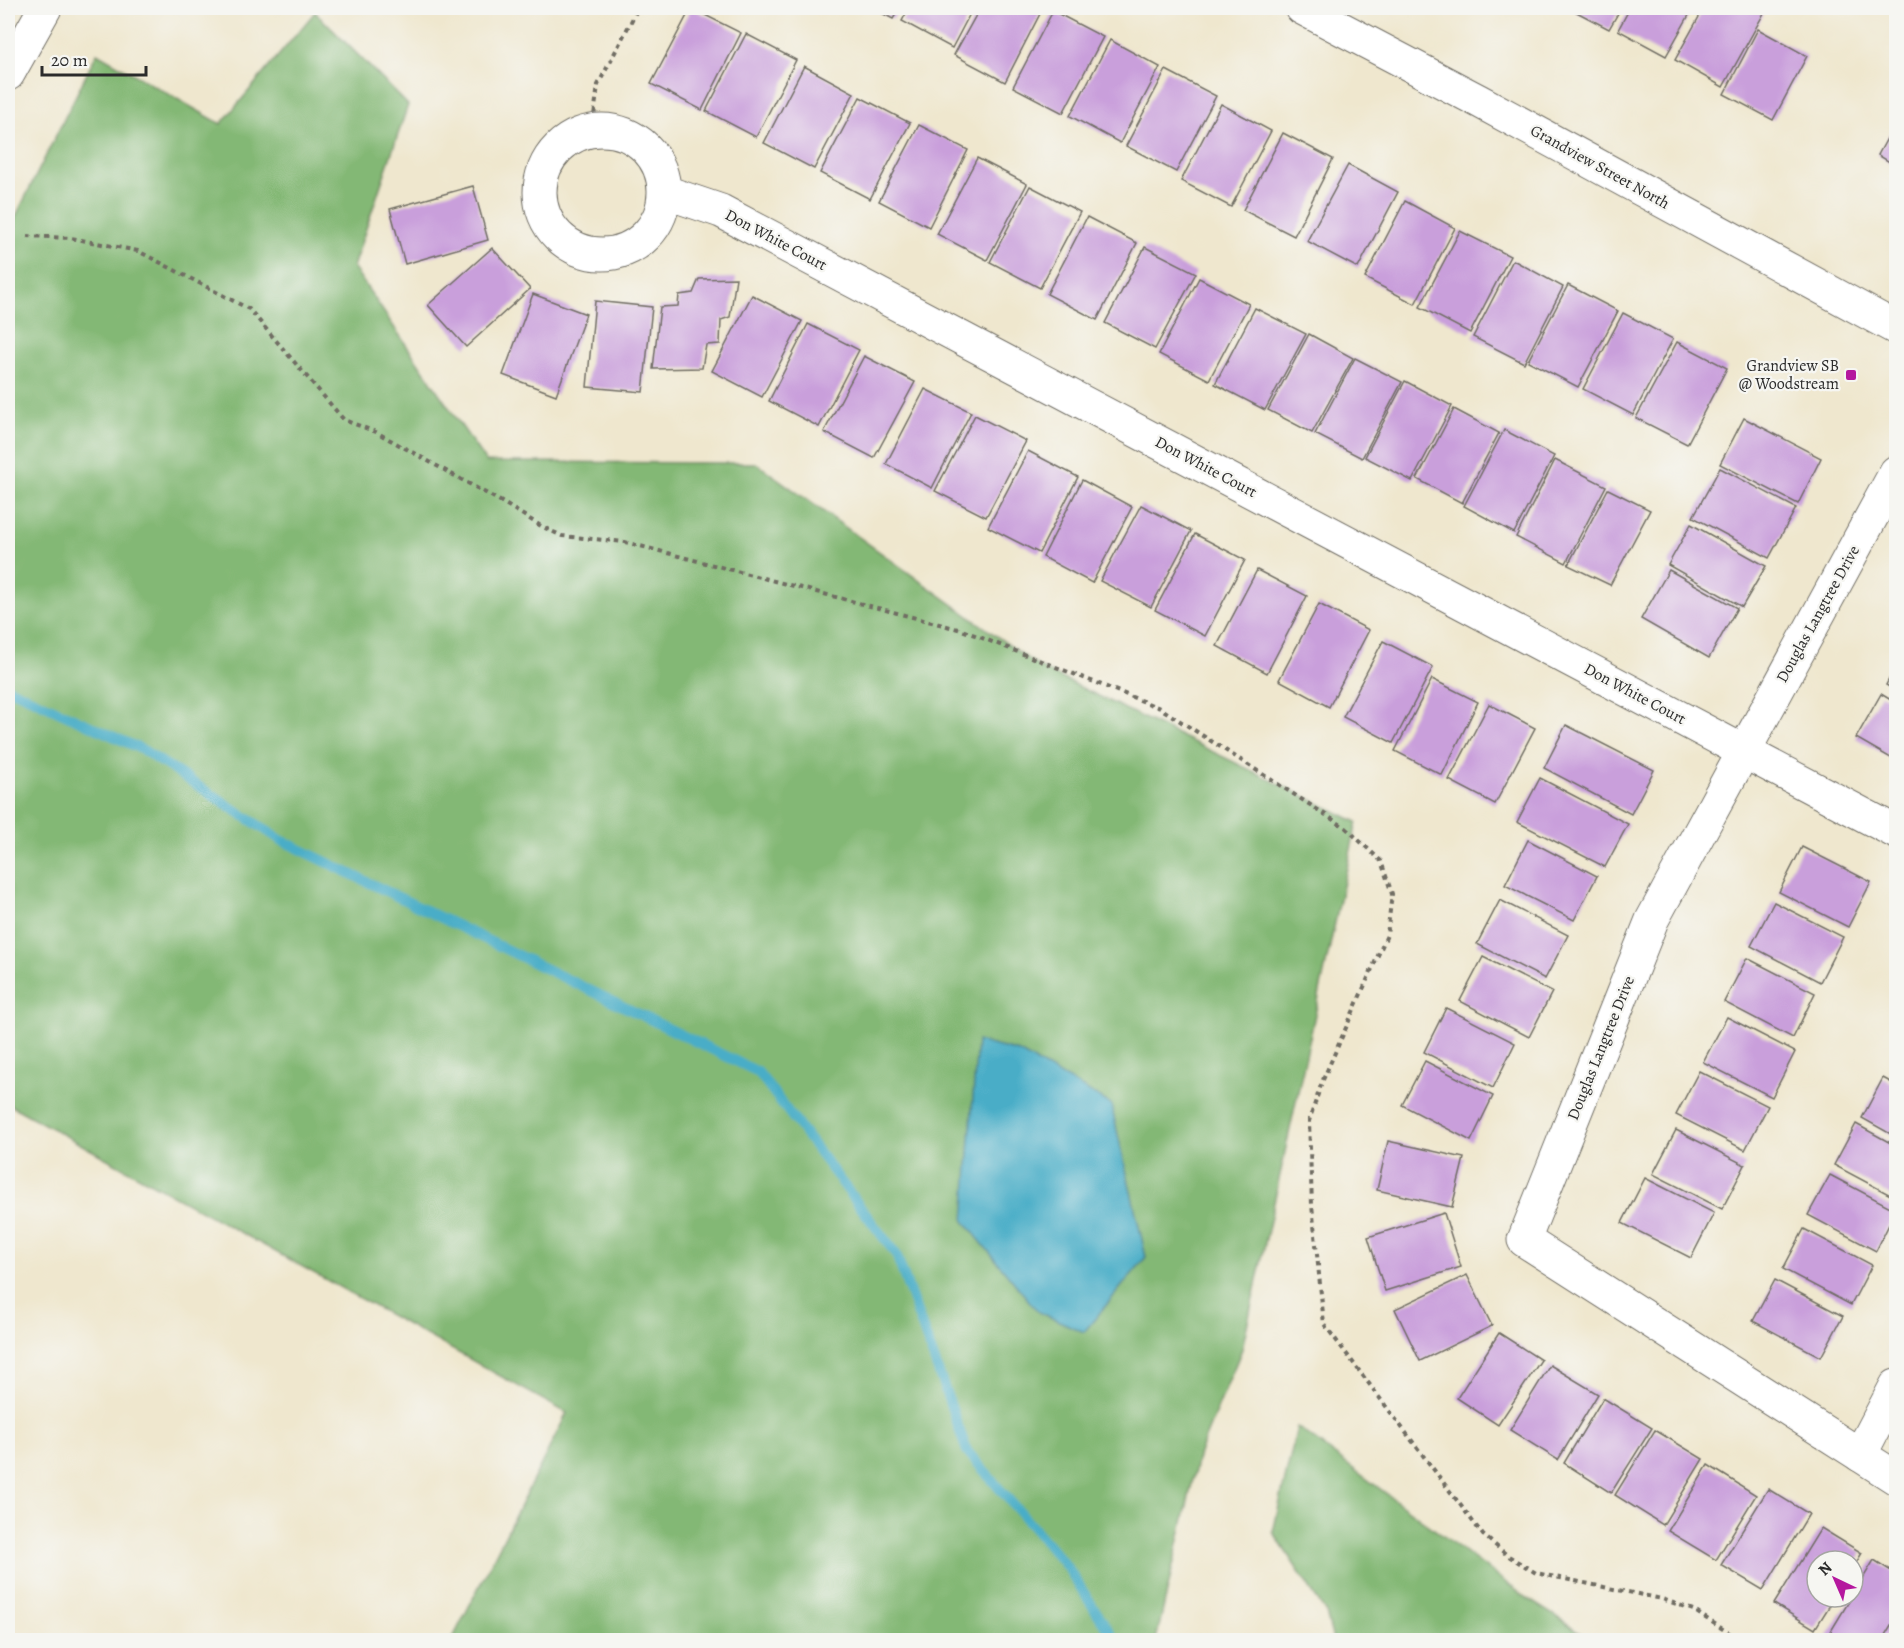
<svg xmlns="http://www.w3.org/2000/svg" width="1904" height="1648" viewBox="0 0 1904 1648" font-family="Alegreya,serif">
<style>
.forest{fill:#83b874;stroke:#577250;stroke-width:1.5}
.water{fill:#48adc7;stroke:#3a6c79;stroke-width:1.5}
.lines{fill:none;stroke-linecap:round;stroke-linejoin:round}
.stream{stroke:#48adc7;stroke-width:10}
.building{fill:#c99fdb}
.minor-casing{stroke:#706d64;stroke-width:35}
.tertiary-casing{stroke:#706d64;stroke-width:35}
.path{stroke:#706d64;stroke-width:4;stroke-dasharray:4.5 4.5;stroke-linecap:butt}
.minor{stroke:#fff;stroke-width:33}
.tertiary{stroke:#fff;stroke-width:33}
.poi-dot{fill:#b5179e;stroke:#f6f6f2;stroke-width:2}
.labels{text-anchor:middle;dominant-baseline:central;stroke-width:4.5;stroke-linejoin:round;paint-order:stroke}
.street-label{font-size:16px;fill:#2b2b2b;stroke:#f6f6f2}
.poi-label{font-size:16px;fill:#2b2b2b;stroke:#f6f6f2;text-anchor:end}
</style>
<rect width="100%" height="100%" fill="#f6f6f2"/>
<filter id="ink" filterUnits="userSpaceOnUse"><feTurbulence type="fractalNoise" baseFrequency=".0167" numOctaves="2"/><feDisplacementMap in="SourceGraphic" scale="12" xChannelSelector="R" yChannelSelector="G"/><feConvolveMatrix kernelMatrix="1 2 1 2 8 2 1 2 1" color-interpolation-filters="sRGB"/></filter>
<filter id="wash" filterUnits="userSpaceOnUse"><feTurbulence type="fractalNoise" baseFrequency=".008" numOctaves="4" result="noise"/><feDisplacementMap in="SourceGraphic" scale="24" xChannelSelector="R" yChannelSelector="G"/><feGaussianBlur stdDeviation="1.35" result="paint"/><feColorMatrix in="noise" values="0 0 0 0 0 0 0 0 0 0 0 0 0 0 0 0 0 1.4 0 .05"/><feComposite in="paint" operator="in"/></filter>
<g filter="url(#wash)">
<rect width="100%" height="100%" fill="#efe7ce"/>
<g class="forest">
<path d="M 315,12 L 408,105 L 353,267 L 486,462 L 756,463 L 1041,668 L 1357,822 L 1242,1349 L 1199,1453 L 1156,1640 L 452,1640 L 567,1413 L 8,1104 L 8,232 L 97,53 L 221,124 Z"/>
<path d="M 1297,1427 L 1528,1599 L 1593,1640 L 1333,1640 L 1326,1613 L 1273,1532 Z"/>
</g>
<path class="water" d="M 977,1041 L 1019,1052 L 1111,1104 L 1146,1257 L 1084,1332 L 1038,1312 L 964,1221 Z"/>
<g class="lines">
<path class="stream" d="M 8,688 L 143,750 L 281,840 L 758,1072 L 896,1254 L 967,1451 L 1067,1567 L 1115,1640"/>
</g>
<g id="blocks">
<g class="building">
<path d="M 691,8 L 741,33 L 702,110 L 651,84 Z"/>
<path d="M 872,8 L 900,8 L 893,19 Z"/>
<path d="M 909,8 L 973,8 L 952,48 L 902,21 Z"/>
<path d="M 980,8 L 1043,8 L 1005,82 L 954,55 Z"/>
<path d="M 1569,8 L 1621,8 L 1609,29 Z"/>
<path d="M 1630,8 L 1693,8 L 1666,56 L 1618,30 Z"/>
<path d="M 1704,8 L 1754,8 L 1764,13 L 1723,87 L 1675,60 Z"/>
<path d="M 1053,11 L 1103,37 L 1063,113 L 1013,87 Z"/>
<path d="M 1758,29 L 1807,56 L 1773,120 L 1724,94 Z"/>
<path d="M 746,34 L 796,60 L 756,137 L 706,111 Z"/>
<path d="M 1110,40 L 1160,67 L 1120,143 L 1070,116 Z"/>
<path d="M 804,66 L 854,93 L 814,169 L 764,143 Z"/>
<path d="M 1166,70 L 1216,96 L 1176,172 L 1126,146 Z"/>
<path d="M 860,97 L 910,123 L 870,199 L 820,173 Z"/>
<path d="M 1221,104 L 1271,131 L 1231,207 L 1181,181 Z"/>
<path d="M 1896,122 L 1896,166 L 1878,155 Z"/>
<path d="M 919,125 L 968,150 L 929,227 L 879,201 Z"/>
<path d="M 1283,133 L 1333,159 L 1294,236 L 1243,210 Z"/>
<path d="M 977,158 L 1027,184 L 987,260 L 937,234 Z"/>
<path d="M 1348,165 L 1398,192 L 1358,268 L 1307,241 Z"/>
<path d="M 473,186 L 488,240 L 405,264 L 390,209 Z"/>
<path d="M 1030,186 L 1080,212 L 1040,288 L 990,262 Z"/>
<path d="M 1405,201 L 1455,228 L 1415,304 L 1365,278 Z"/>
<path d="M 1087,217 L 1137,243 L 1097,320 L 1047,294 Z"/>
<path d="M 1460,231 L 1510,256 L 1470,333 L 1420,307 Z"/>
<path d="M 1145,247 L 1196,273 L 1155,349 L 1105,323 Z"/>
<path d="M 492,248 L 530,289 L 466,347 L 428,305 Z"/>
<path d="M 1513,260 L 1563,287 L 1524,363 L 1473,337 Z"/>
<path d="M 736,278 L 730,317 L 721,320 L 720,344 L 706,345 L 702,368 L 653,369 L 660,307 L 678,306 L 679,295 L 693,293 L 699,279 Z"/>
<path d="M 1199,278 L 1249,304 L 1209,380 L 1159,354 Z"/>
<path d="M 1568,285 L 1618,311 L 1578,387 L 1528,361 Z"/>
<path d="M 533,294 L 586,314 L 556,395 L 503,375 Z"/>
<path d="M 752,295 L 802,321 L 762,397 L 712,371 Z"/>
<path d="M 595,301 L 652,307 L 643,392 L 587,387 Z"/>
<path d="M 1255,308 L 1306,334 L 1265,410 L 1215,384 Z"/>
<path d="M 1623,313 L 1673,339 L 1633,415 L 1583,389 Z"/>
<path d="M 808,324 L 859,350 L 819,427 L 769,401 Z"/>
<path d="M 1309,334 L 1353,358 L 1312,433 L 1268,410 Z"/>
<path d="M 1677,342 L 1727,368 L 1687,444 L 1636,418 Z"/>
<path d="M 864,356 L 915,382 L 874,458 L 824,432 Z"/>
<path d="M 1355,358 L 1402,382 L 1362,458 L 1315,434 Z"/>
<path d="M 1405,381 L 1452,406 L 1412,481 L 1365,457 Z"/>
<path d="M 925,389 L 971,412 L 932,488 L 886,464 Z"/>
<path d="M 1454,409 L 1499,433 L 1462,503 L 1417,479 Z"/>
<path d="M 975,415 L 1026,441 L 986,517 L 935,491 Z"/>
<path d="M 1744,418 L 1821,458 L 1798,504 L 1720,464 Z"/>
<path d="M 1504,430 L 1554,456 L 1514,533 L 1464,506 Z"/>
<path d="M 1028,451 L 1078,477 L 1039,553 L 988,527 Z"/>
<path d="M 1555,460 L 1606,486 L 1566,563 L 1516,537 Z"/>
<path d="M 1720,468 L 1796,508 L 1769,558 L 1693,517 Z"/>
<path d="M 1082,480 L 1132,507 L 1092,583 L 1043,557 Z"/>
<path d="M 1608,489 L 1650,510 L 1610,585 L 1568,565 Z"/>
<path d="M 1141,505 L 1191,531 L 1151,607 L 1100,581 Z"/>
<path d="M 1691,524 L 1766,566 L 1742,607 L 1668,565 Z"/>
<path d="M 1195,534 L 1245,560 L 1205,636 L 1155,610 Z"/>
<path d="M 1257,570 L 1307,596 L 1267,673 L 1217,646 Z"/>
<path d="M 1669,570 L 1737,608 L 1709,658 L 1641,619 Z"/>
<path d="M 1319,604 L 1369,630 L 1329,707 L 1279,680 Z"/>
<path d="M 1383,641 L 1433,667 L 1393,743 L 1343,717 Z"/>
<path d="M 1896,666 L 1896,691 L 1886,685 Z"/>
<path d="M 1432,679 L 1478,702 L 1442,775 L 1395,751 Z"/>
<path d="M 1881,694 L 1896,703 L 1896,761 L 1856,738 Z"/>
<path d="M 1489,704 L 1535,728 L 1495,804 L 1449,780 Z"/>
<path d="M 1566,725 L 1654,770 L 1631,814 L 1544,768 Z"/>
<path d="M 1540,778 L 1628,824 L 1605,867 L 1517,822 Z"/>
<path d="M 1528,840 L 1597,876 L 1574,920 L 1505,885 Z"/>
<path d="M 1802,847 L 1871,882 L 1848,927 L 1779,892 Z"/>
<path d="M 1500,900 L 1568,935 L 1545,979 L 1477,944 Z"/>
<path d="M 1774,902 L 1843,937 L 1820,982 L 1751,946 Z"/>
<path d="M 1483,957 L 1552,992 L 1529,1037 L 1460,1001 Z"/>
<path d="M 1747,958 L 1815,993 L 1793,1038 L 1724,1002 Z"/>
<path d="M 1446,1008 L 1515,1043 L 1493,1088 L 1424,1052 Z"/>
<path d="M 1727,1017 L 1795,1052 L 1772,1097 L 1703,1062 Z"/>
<path d="M 1425,1061 L 1493,1096 L 1471,1141 L 1402,1105 Z"/>
<path d="M 1699,1071 L 1768,1106 L 1745,1150 L 1676,1115 Z"/>
<path d="M 1883,1078 L 1896,1085 L 1896,1137 L 1862,1118 Z"/>
<path d="M 1856,1124 L 1896,1146 L 1896,1198 L 1834,1165 Z"/>
<path d="M 1676,1130 L 1745,1165 L 1722,1209 L 1653,1174 Z"/>
<path d="M 1388,1141 L 1464,1158 L 1452,1207 L 1377,1190 Z"/>
<path d="M 1830,1175 L 1896,1210 L 1876,1251 L 1808,1215 Z"/>
<path d="M 1645,1178 L 1714,1213 L 1691,1258 L 1622,1223 Z"/>
<path d="M 1444,1213 L 1461,1267 L 1385,1291 L 1368,1237 Z"/>
<path d="M 1804,1229 L 1872,1265 L 1851,1305 L 1783,1269 Z"/>
<path d="M 1467,1275 L 1492,1326 L 1420,1361 L 1395,1309 Z"/>
<path d="M 1775,1280 L 1843,1316 L 1821,1357 L 1753,1321 Z"/>
<path d="M 1499,1333 L 1541,1360 L 1498,1425 L 1457,1398 Z"/>
<path d="M 1550,1365 L 1598,1394 L 1558,1460 L 1510,1430 Z"/>
<path d="M 1603,1398 L 1652,1428 L 1611,1493 L 1564,1463 Z"/>
<path d="M 1655,1430 L 1703,1459 L 1663,1525 L 1615,1495 Z"/>
<path d="M 1708,1465 L 1756,1495 L 1716,1560 L 1668,1531 Z"/>
<path d="M 1768,1489 L 1809,1514 L 1763,1590 L 1721,1565 Z"/>
<path d="M 1821,1528 L 1862,1553 L 1853,1568 L 1853,1561 L 1817,1561 L 1817,1597 L 1835,1597 L 1815,1629 L 1774,1604 Z"/>
<path d="M 1874,1560 L 1896,1574 L 1896,1617 L 1882,1640 L 1835,1640 L 1828,1636 Z"/>
</g>
</g>
</g>
<g filter="url(#ink)">
<use href="#blocks" fill-opacity="0" stroke="#706d64" stroke-width="1.5"/>
<g class="lines">
<defs>
<g id="minor">
<circle cx="602" cy="192" r="62"/>
<path d="M 665,192 L 721,211 L 1896,832"/>
<path d="M 1896,472 L 1652,920 L 1524,1240 L 1896,1478"/>
<path d="M 1860,1455 L 1896,1386"/>
</g>
<g id="tertiary">
<path d="M 1302,8 L 1479,101 L 1896,328"/>
<path d="M 8,74 L 45,8"/>
</g>
</defs>
<use href="#minor" class="minor-casing"/>
<use href="#tertiary" class="tertiary-casing"/>
<g class="path">
<path d="M 592,131 L 598,85 L 638,8"/>
<path d="M 27,236 L 71,238 L 138,251 L 249,309 L 344,420 L 376,432 L 500,501 L 541,526 L 562,536 L 625,542 L 962,630 L 1160,708 L 1346,828 L 1381,861 L 1392,894 L 1387,935 L 1322,1082 L 1309,1121 L 1312,1205 L 1324,1324 L 1483,1535 L 1507,1555 L 1536,1573 L 1662,1599 L 1693,1610 L 1740,1640"/>
</g>
<use href="#minor" class="minor"/>
<use href="#tertiary" class="tertiary"/>
</g>
</g>
<rect class="poi-dot" x="1845" y="369" width="12" height="12" rx="3"/>
<g class="labels">
<g class="street-label">
<text transform="translate(1600 167) rotate(29)">Grandview Street North</text>
<text transform="translate(776 240) rotate(28)">Don White Court</text>
<text transform="translate(1206 467) rotate(28)">Don White Court</text>
<text transform="translate(1818 614) rotate(-61)">Douglas Langtree Drive</text>
<text transform="translate(1635 694) rotate(28)">Don White Court</text>
<text transform="translate(1601 1048) rotate(-68)">Douglas Langtree Drive</text>
</g>
<g class="poi-label">
<text x="1839" y="366">Grandview SB<tspan x="1839" dy="18">@ Woodstream</tspan></text>
</g>
</g>
<rect width="1904" height="1648" fill="none" stroke="#f6f6f2" stroke-width="30"/>
<g transform="translate(1835 1579) rotate(316)"><circle r="28" fill="#f6f6f2" stroke="#a5a5a2" stroke-width="1.5"/>
<path d="M0-4.5L10 22L0 15L-10 22Z" fill="#b5179e"/>
<text y="-9" font-size="16" font-weight="bold" text-anchor="middle" fill="#2b2b2b">N</text>
</g>
<path d="M42 66v9h104v-9" fill="none" stroke="#2b2b2b" stroke-width="3"/>
<text x="51" y="66" font-size="18" fill="#2b2b2b" stroke="#f6f6f2" stroke-width="4.5" paint-order="stroke">20 m</text>
</svg>
